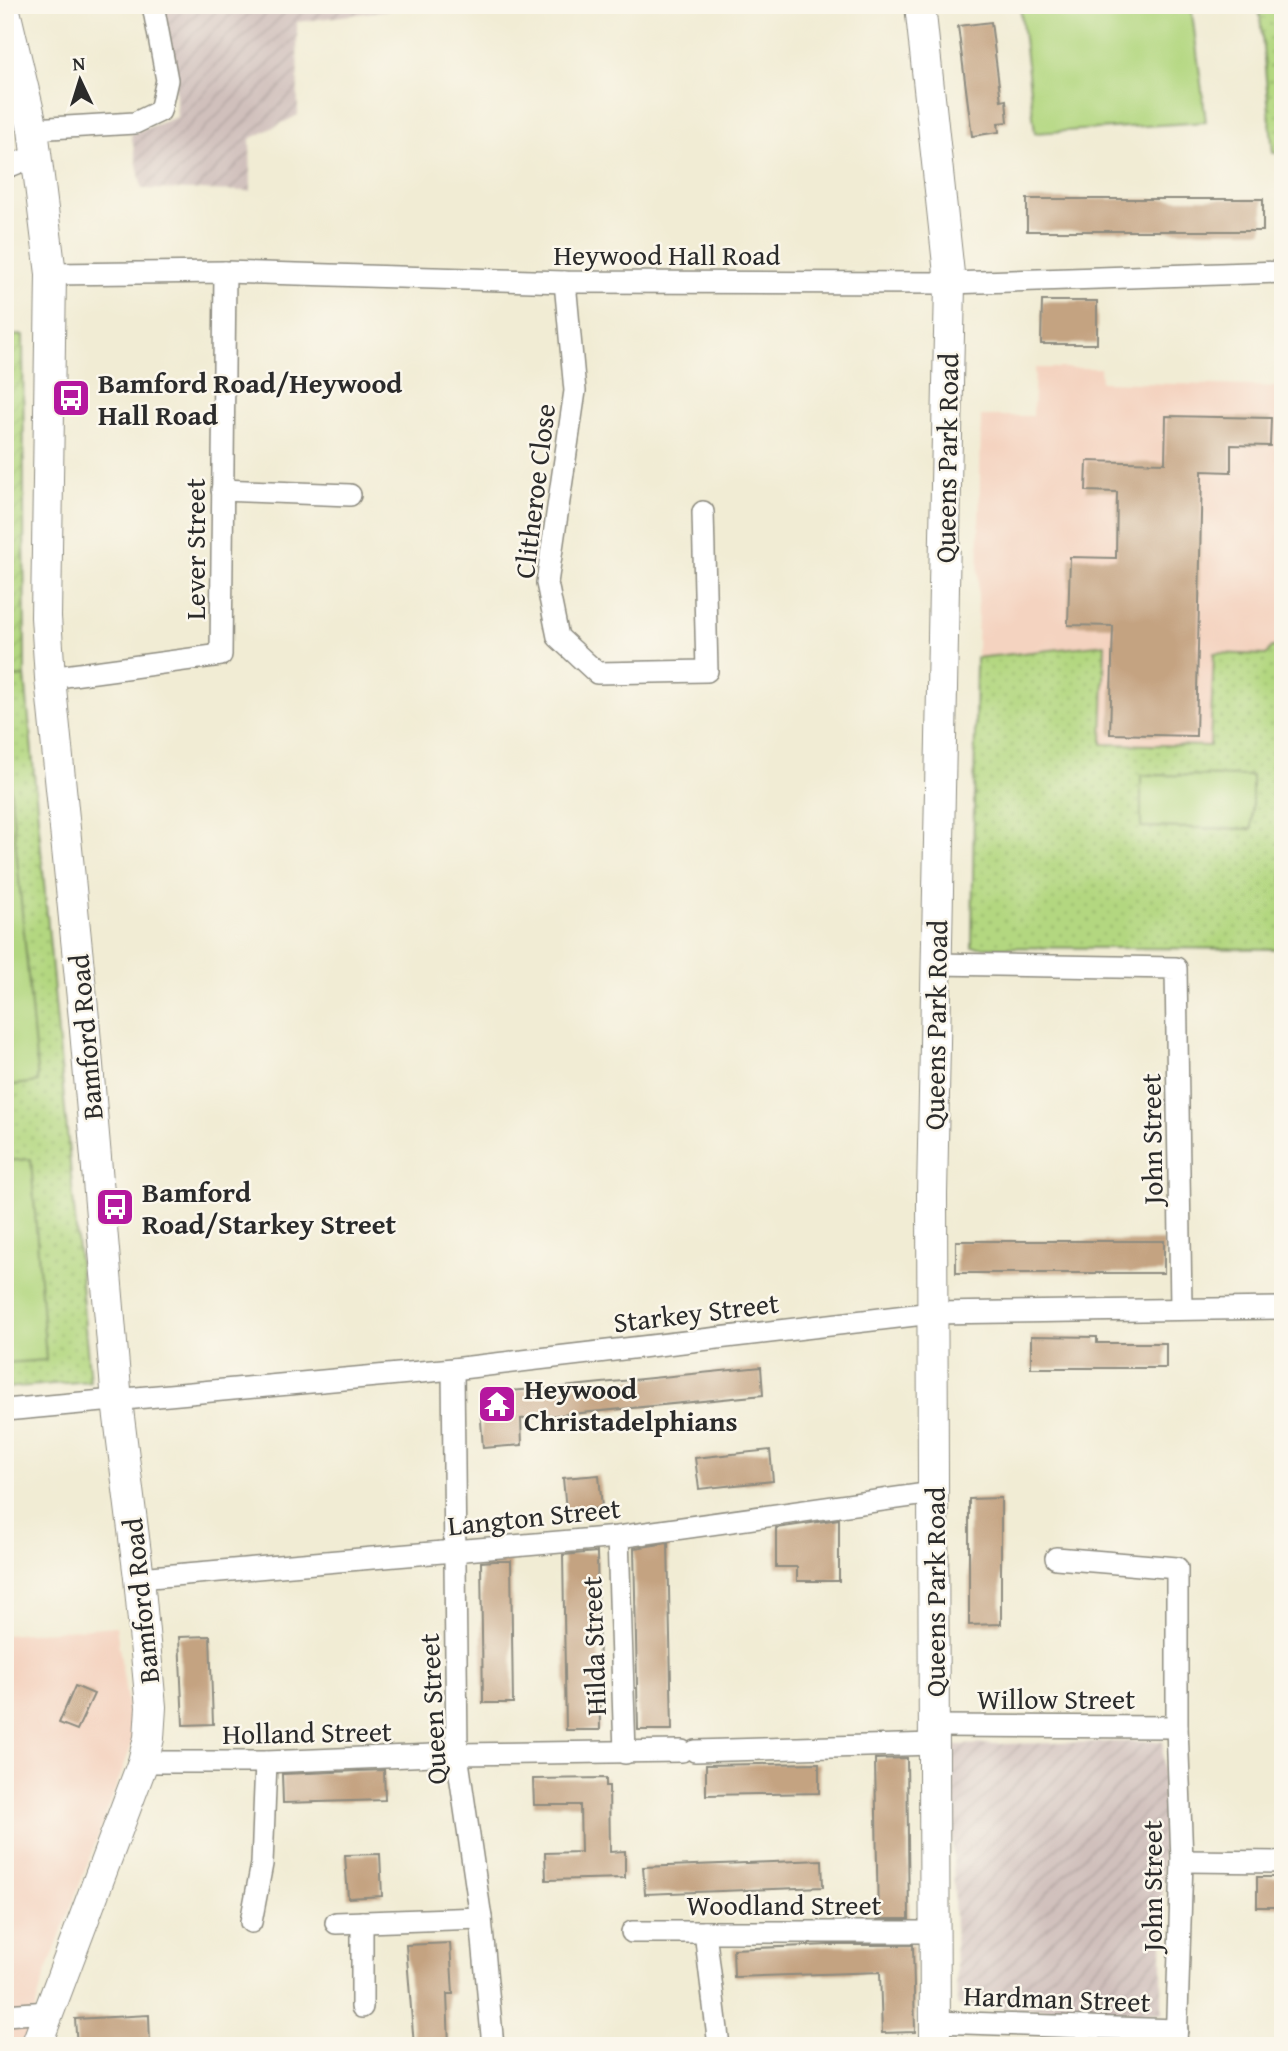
<svg xmlns="http://www.w3.org/2000/svg" width="1288" height="2051" viewBox="0 0 1288 2051" font-family="'Gentium Book Plus',serif">
<style>
.built{fill:#f4d3c0}
.industrial{fill:url(#industrial-furrows)}
.park{fill:url(#park-dots);stroke:#6f8156;stroke-width:2}
.garden{fill:url(#garden-furrows);stroke:#6f8156;stroke-width:2}
.pitch{fill:#b3d780;stroke:#6f8156;stroke-width:2}
.building{fill:#c4a381}
.lines{fill:none;stroke-linecap:round;stroke-linejoin:round}
.street-casing{stroke:#8e8c80;stroke-width:24}
.secondary-casing{stroke:#8e8c80;stroke-width:32}
.street{stroke:#fff;stroke-width:21}
.secondary{stroke:#fff;stroke-width:30}
.labels{text-anchor:middle;dominant-baseline:central;stroke-width:5;stroke-linejoin:round;paint-order:stroke}
.street-label{font-size:28px;fill:#2b2b2b;stroke:#fbf7ec}
.poi-label{font-size:28px;font-weight:bold;fill:#2b2b2b;stroke:#fbf7ec;text-anchor:start}
</style>
<defs>
<pattern id="industrial-furrows" width="10" height="10" patternUnits="userSpaceOnUse" patternTransform="scale(1.75)"><rect width="10" height="10" fill="#d0c0bc"/><path d="M-1 1l2-2M0 10L10 0M9 11l2-2" fill="none" stroke="#b3a5a2"/></pattern>
<pattern id="park-dots" width="8" height="8" patternUnits="userSpaceOnUse" patternTransform="scale(1.75)"><rect width="8" height="8" fill="#b3d780"/><path d="M2 2h.1M6 6h.1" fill="none" stroke="#9ab96f" stroke-width="1.8" stroke-linecap="round"/></pattern>
<pattern id="garden-furrows" width="10" height="10" patternUnits="userSpaceOnUse" patternTransform="scale(1.75)"><rect width="10" height="10" fill="#b3d780"/><path d="M-1 1l2-2M0 10L10 0M9 11l2-2" fill="none" stroke="#9ab96f"/></pattern>
</defs>
<rect width="100%" height="100%" fill="#fbf7ec"/>
<filter id="ink" filterUnits="userSpaceOnUse"><feTurbulence type="fractalNoise" baseFrequency=".0143" numOctaves="2"/><feDisplacementMap in="SourceGraphic" scale="14" xChannelSelector="R" yChannelSelector="G"/><feConvolveMatrix kernelMatrix="1 2 1 2 8 2 1 2 1" color-interpolation-filters="sRGB"/></filter>
<filter id="wash" filterUnits="userSpaceOnUse"><feTurbulence type="fractalNoise" baseFrequency=".00686" numOctaves="4" result="noise"/><feDisplacementMap in="SourceGraphic" scale="28" xChannelSelector="R" yChannelSelector="G"/><feGaussianBlur stdDeviation="1.57" result="paint"/><feColorMatrix in="noise" values="0 0 0 0 0 0 0 0 0 0 0 0 0 0 0 0 0 1.4 0 .05"/><feComposite in="paint" operator="in"/></filter>
<g filter="url(#wash)">
<rect width="100%" height="100%" fill="#f1ecd4"/>
<g class="built">
<path d="M 1035,368 L 1100,368 L 1101,382 L 1283,387 L 1283,949 L 972,947 L 981,416 L 1033,416 Z"/>
<path d="M 116,1626 L 133,1742 L 41,1987 L 26,2046 L 5,2046 L 5,1635 Z"/>
</g>
<g class="industrial">
<path d="M 163,5 L 399,5 L 388,10 L 297,22 L 298,115 L 250,139 L 251,191 L 142,189 L 131,134 L 177,117 L 175,82 Z"/>
<path d="M 1163,1741 L 1162,2013 L 957,2006 L 950,1745 Z"/>
</g>
<g class="park">
<path d="M 1259,5 L 1283,5 L 1283,153 L 1273,153 Z"/>
<path d="M 1105,644 L 1102,744 L 1210,746 L 1214,653 L 1266,655 L 1271,647 L 1283,647 L 1283,949 L 972,947 L 976,658 Z"/>
<path d="M 25,676 L 90,1381 L 5,1388 L 5,677 Z"/>
</g>
<path class="garden" d="M 23,335 L 25,676 L 5,677 L 5,336 Z"/>
<g class="pitch">
<path d="M 1020,5 L 1191,5 L 1206,122 L 1035,133 Z"/>
<path d="M 5,731 L 38,1082 L 5,1086 Z"/>
<path d="M 1141,775 L 1252,776 L 1252,829 L 1141,827 Z"/>
<path d="M 31,1159 L 46,1360 L 5,1363 L 5,1161 Z"/>
</g>
<g id="blocks">
<g class="building">
<path d="M 991,22 L 1001,101 L 1006,100 L 1008,122 L 998,123 L 999,132 L 972,136 L 958,26 Z"/>
<rect x="1027" y="199" width="236" height="32"/>
<path d="M 1042,301 L 1097,301 L 1097,344 L 1041,344 Z"/>
<path d="M 1166,416 L 1271,418 L 1270,446 L 1231,445 L 1231,472 L 1202,471 L 1196,736 L 1110,734 L 1113,626 L 1068,625 L 1070,557 L 1116,558 L 1117,492 L 1086,491 L 1087,461 L 1165,463 Z"/>
<rect x="956" y="1241" width="208" height="32"/>
<path d="M 1031,1336 L 1097,1337 L 1097,1343 L 1166,1343 L 1166,1368 L 1031,1368 Z"/>
<path d="M 761,1367 L 763,1395 L 521,1419 L 522,1445 L 483,1448 L 479,1393 L 552,1388 Z"/>
<path d="M 770,1450 L 773,1481 L 699,1489 L 695,1458 Z"/>
<path d="M 599,1475 L 602,1508 L 566,1511 L 563,1478 Z"/>
<path d="M 1001,1498 L 1001,1624 L 969,1625 L 969,1499 Z"/>
<path d="M 839,1519 L 839,1581 L 797,1581 L 797,1567 L 776,1567 L 776,1528 Z"/>
<path d="M 668,1543 L 672,1730 L 638,1730 L 634,1548 Z"/>
<path d="M 597,1552 L 600,1730 L 566,1730 L 563,1555 Z"/>
<path d="M 494,1561 L 511,1561 L 513,1703 L 483,1703 L 481,1562 Z"/>
<path d="M 210,1636 L 213,1724 L 183,1725 L 179,1637 Z"/>
<path d="M 75,1686 L 94,1694 L 77,1730 L 59,1723 Z"/>
<path d="M 907,1758 L 909,1919 L 878,1919 L 875,1759 Z"/>
<path d="M 819,1763 L 819,1793 L 706,1795 L 706,1765 Z"/>
<path d="M 384,1770 L 385,1800 L 283,1803 L 282,1774 Z"/>
<path d="M 606,1778 L 606,1786 L 609,1786 L 610,1852 L 625,1851 L 625,1878 L 546,1880 L 545,1853 L 581,1852 L 580,1805 L 534,1805 L 533,1779 Z"/>
<path d="M 380,1854 L 382,1896 L 348,1898 L 345,1855 Z"/>
<path d="M 822,1860 L 823,1887 L 645,1894 L 643,1867 Z"/>
<rect x="1257" y="1877" width="26" height="30"/>
<path d="M 450,1943 L 453,1994 L 447,1994 L 449,2046 L 414,2046 L 406,1945 Z"/>
<path d="M 829,1945 L 913,1945 L 915,2032 L 882,2033 L 880,1972 L 734,1977 L 733,1949 Z"/>
<path d="M 149,2015 L 150,2046 L 77,2046 L 75,2019 Z"/>
</g>
</g>
</g>
<g filter="url(#ink)">
<use href="#blocks" fill-opacity="0" stroke="#8e8c80" stroke-width="2"/>
<g class="lines">
<defs>
<g id="street">
<path d="M 33,129 L 135,123 L 160,111 L 167,80 L 153,5"/>
<path d="M 5,168 L 37,155"/>
<path d="M 51,274 L 225,272 L 565,282 L 950,283 L 1283,272"/>
<path d="M 565,282 L 575,391 L 547,583 L 558,637 L 597,673 L 707,671 L 703,512"/>
<path d="M 222,490 L 350,495"/>
<path d="M 50,678 L 221,655 L 225,272"/>
<path d="M 936,964 L 1176,968 L 1181,1308"/>
<path d="M 453,1369 L 457,1754 L 481,1918 L 493,2046"/>
<path d="M 5,1410 L 453,1369 L 932,1313 L 1283,1308"/>
<path d="M 618,1537 L 625,1753"/>
<path d="M 1056,1558 L 1177,1568 L 1177,1727 L 1182,1861 L 1176,2046"/>
<path d="M 139,1578 L 618,1537 L 933,1493"/>
<path d="M 934,1726 L 1177,1727"/>
<path d="M 695,1751 L 934,1744"/>
<path d="M 143,1762 L 266,1762 L 457,1754 L 682,1751"/>
<path d="M 1182,1861 L 1283,1862"/>
<path d="M 251,1922 L 262,1864 L 266,1762"/>
<path d="M 362,1922 L 362,2007"/>
<path d="M 336,1923 L 481,1918"/>
<path d="M 632,1932 L 935,1932"/>
<path d="M 705,1932 L 719,2046"/>
<path d="M 5,2015 L 48,2012"/>
<path d="M 935,2022 L 1177,2030"/>
</g>
<g id="secondary">
<path d="M 920,5 L 950,283 L 932,1195 L 935,2046"/>
<path d="M 5,11 L 33,129 L 51,274 L 46,617 L 50,678 L 84,1019 L 117,1401 L 139,1578 L 151,1707 L 149,1738 L 143,1762 L 36,2046"/>
</g>
</defs>
<use href="#street" class="street-casing"/>
<use href="#secondary" class="secondary-casing"/>
<use href="#street" class="street"/>
<use href="#secondary" class="secondary"/>
</g>
</g>
<defs>
<symbol id="bus-square" viewBox="-11 -11 22 22"><rect x="-9" y="-9" width="18" height="18" rx="4" fill="#b5179e" stroke="#fbf7ec"/><path d="M-5-6H5V4H4V6H2V4H-2V6H-4V4H-5ZM-3.5-4V0h7V-4ZM-3.5 1.2v1.5H-2V1.2ZM2 1.2v1.5H3.5V1.2Z" fill="#fff"/></symbol>
<symbol id="temple-square" viewBox="-11 -11 22 22"><rect x="-9" y="-9" width="18" height="18" rx="4" fill="#b5179e" stroke="#fbf7ec"/><path d="M0-6L5-2H3V0L6.5 2.5H4V6H1.5V3h-3V6H-4V2.5H-6.5L-3 0V-2H-5Z" fill="#fff"/></symbol>
</defs>
<g fill-rule="evenodd">
<use href="#bus-square" x="49" y="376" width="44" height="44"/>
<use href="#bus-square" x="93" y="1185" width="44" height="44"/>
<use href="#temple-square" x="475" y="1382" width="44" height="44"/>
</g>
<g class="labels">
<g class="street-label">
<text x="667" y="254">Heywood Hall Road</text>
<text transform="translate(946 458) rotate(-89)">Queens Park Road</text>
<text transform="translate(534 491) rotate(-83)">Clitheroe Close</text>
<text transform="translate(194 549) rotate(-90)">Lever Street</text>
<text transform="translate(935 1025) rotate(-89)">Queens Park Road</text>
<text transform="translate(85 1037) rotate(-95)">Bamford Road</text>
<text transform="translate(1151 1139) rotate(-91)">John Street</text>
<text transform="translate(696 1312) rotate(-7)">Starkey Street</text>
<text transform="translate(534 1516) rotate(-6)">Langton Street</text>
<text transform="translate(934 1592) rotate(-90)">Queens Park Road</text>
<text transform="translate(140 1601) rotate(-96)">Bamford Road</text>
<text transform="translate(593 1646) rotate(-92)">Hilda Street</text>
<text x="1056" y="1698">Willow Street</text>
<text transform="translate(432 1709) rotate(-93)">Queen Street</text>
<text transform="translate(307 1732) rotate(-1)">Holland Street</text>
<text transform="translate(1151 1886) rotate(-90)">John Street</text>
<text x="784" y="1904">Woodland Street</text>
<text transform="translate(1057 1998) rotate(2)">Hardman Street</text>
</g>
<g class="poi-label">
<text x="98" y="382">Bamford Road/Heywood<tspan x="98" dy="32">Hall Road</tspan></text>
<text x="142" y="1191">Bamford<tspan x="142" dy="32">Road/Starkey Street</tspan></text>
<text x="524" y="1388">Heywood<tspan x="524" dy="32">Christadelphians</tspan></text>
</g>
</g>
<rect width="1288" height="2051" fill="none" stroke="#fbf7ec" stroke-width="28"/>
<g transform="translate(80 80) rotate(356)" stroke="#fbf7ec" stroke-width="5" paint-order="stroke">
<path d="M0-5L12 26L0 18L-12 26Z" fill="#2b2b2b"/>
<text y="-10" font-size="19" font-weight="bold" text-anchor="middle" fill="#2b2b2b">N</text>
</g>
</svg>
